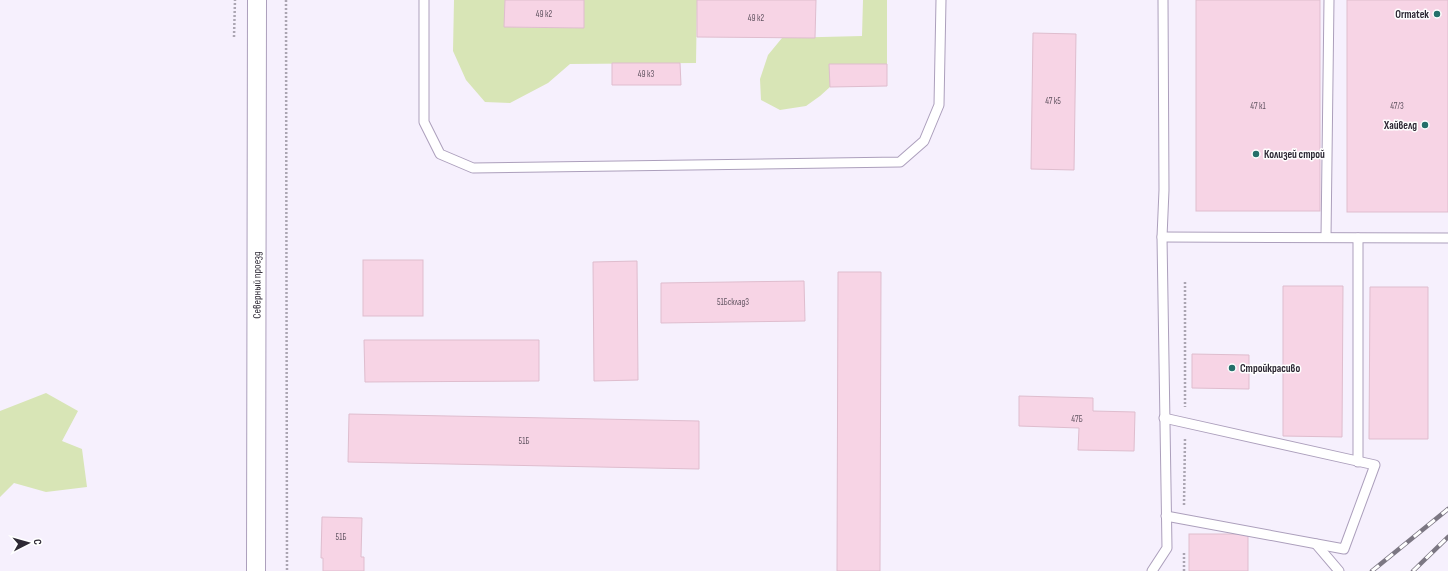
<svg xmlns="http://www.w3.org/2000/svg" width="1448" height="571" viewBox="0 0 1448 571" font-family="'Sofia Sans Condensed',sans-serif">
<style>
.green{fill:#d8e5b6}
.building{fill:#f7d4e5;stroke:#dfbdce}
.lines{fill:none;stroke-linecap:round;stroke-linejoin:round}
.service-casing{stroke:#ac9fbc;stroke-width:11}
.minor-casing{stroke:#ac9fbc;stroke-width:20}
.path{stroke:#aba5b2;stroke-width:2.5;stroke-dasharray:2 2;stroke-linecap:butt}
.service{stroke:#fff;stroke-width:9}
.minor{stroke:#fff;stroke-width:18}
.rail-casing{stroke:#7c7783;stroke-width:4.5}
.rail{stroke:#fff;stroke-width:3;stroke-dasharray:9;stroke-linecap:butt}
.poi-dot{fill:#256f6a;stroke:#fff;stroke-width:1.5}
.labels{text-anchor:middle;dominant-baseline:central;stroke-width:3;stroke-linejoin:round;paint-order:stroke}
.number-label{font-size:9px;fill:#605360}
.poi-label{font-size:11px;font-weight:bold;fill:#2d2834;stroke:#fff;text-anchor:end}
.street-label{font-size:11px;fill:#2d2834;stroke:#fff}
</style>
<rect width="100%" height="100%" fill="#f6f0fd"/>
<g class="green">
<path d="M 454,0 L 505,0 L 505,27 L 583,28 L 584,0 L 697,0 L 696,63 L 570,64 L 548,83 L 510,103 L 485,102 L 466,80 L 453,51 Z"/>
<path d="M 863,0 L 887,0 L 887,64 L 830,65 L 830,87 L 820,96 L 806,106 L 780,110 L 761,100 L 760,79 L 768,55 L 782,38 L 862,36 Z"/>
<path d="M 46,393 L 78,411 L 62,441 L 82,449 L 87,487 L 46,492 L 14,483 L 0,497 L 0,411 Z"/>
</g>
<g class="building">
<path d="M 505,0 L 584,0 L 584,28 L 504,27 Z"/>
<path d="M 697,0 L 816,0 L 815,38 L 697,37 Z"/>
<rect x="1196" y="0" width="124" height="211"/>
<rect x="1347" y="0" width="101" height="212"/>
<path d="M 1033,33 L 1076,34 L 1074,170 L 1031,169 Z"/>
<path d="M 612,63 L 680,63 L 681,85 L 612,85 Z"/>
<path d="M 829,64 L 887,64 L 887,86 L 830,87 Z"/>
<rect x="363" y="260" width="60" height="56"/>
<path d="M 637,261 L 638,380 L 594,381 L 593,262 Z"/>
<path d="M 838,272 L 881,272 L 880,571 L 837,571 Z"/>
<path d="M 804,281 L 805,321 L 661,323 L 661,283 Z"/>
<path d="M 1283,286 L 1343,286 L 1342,437 L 1283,436 Z"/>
<path d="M 1370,287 L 1428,287 L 1428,439 L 1369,439 Z"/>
<path d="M 364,340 L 539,340 L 539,381 L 365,382 Z"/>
<path d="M 1192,354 L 1249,355 L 1249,389 L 1192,388 Z"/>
<path d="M 1019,396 L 1093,398 L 1093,411 L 1135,412 L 1134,451 L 1078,450 L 1079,428 L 1019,426 Z"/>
<path d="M 349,414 L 699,421 L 699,469 L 348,462 Z"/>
<path d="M 322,517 L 362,518 L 361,557 L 364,557 L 364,571 L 323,571 L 323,558 L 321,558 Z"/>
<rect x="1189" y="534" width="59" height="37"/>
</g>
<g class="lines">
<defs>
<g id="service">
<path d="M 424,0 L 424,122 L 440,154 L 473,168 L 900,162 L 924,141 L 939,105 L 941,0"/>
<path d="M 1162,237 L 1448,238"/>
<path d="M 1326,237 L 1329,0"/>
<path d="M 1358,238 L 1358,462"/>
<path d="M 1164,418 L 1375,465 L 1344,549 L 1166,516"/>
<path d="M 1316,544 L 1339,571"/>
<path d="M 1152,571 L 1167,548 L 1162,237 L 1164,190 L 1163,0"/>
</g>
<g id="minor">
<path id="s1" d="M 256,571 L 257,0"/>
</g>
</defs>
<use href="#service" class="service-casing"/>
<use href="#minor" class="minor-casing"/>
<g class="path">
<path d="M 286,0 L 287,571"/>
<path d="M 234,37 L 235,0"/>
<path d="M 1185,282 L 1185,407"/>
<path d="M 1184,505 L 1185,438"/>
<path d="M 1184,571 L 1184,552"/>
</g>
<use href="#service" class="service"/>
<use href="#minor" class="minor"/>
<defs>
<g id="rail">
<path d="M 1372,571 L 1448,509"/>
<path d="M 1413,571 L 1448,537"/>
</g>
</defs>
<use href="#rail" class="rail-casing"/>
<use href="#rail" class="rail"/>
</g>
<g class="poi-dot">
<circle cx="1437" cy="14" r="4"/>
<circle cx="1425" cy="125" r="4"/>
<circle cx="1256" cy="154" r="4"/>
<circle cx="1232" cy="368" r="4"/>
</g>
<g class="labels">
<g class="number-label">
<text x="544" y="14">49 к2</text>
<text x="756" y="18">49 к2</text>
<text x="646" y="74">49 к3</text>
<text x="1053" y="101">47 к5</text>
<text x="1258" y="106">47 к1</text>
<text x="1397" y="106">47/3</text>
<text x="733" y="302">51Бсклад3</text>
<text x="1077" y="419">47Б</text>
<text x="524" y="441">51Б</text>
<text x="341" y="537">51Б</text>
</g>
<g class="poi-label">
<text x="1429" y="14">Ormatek</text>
<text x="1417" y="125">Хайвелд</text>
<text x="1264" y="154" text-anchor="start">Колизей строй</text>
<text x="1240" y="368" text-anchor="start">Стройкрасиво</text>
</g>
<g class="street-label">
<text stroke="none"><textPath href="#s1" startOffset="286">Северный проезд</textPath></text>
</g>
</g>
<g transform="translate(28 543) rotate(84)" stroke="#ffffff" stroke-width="3" paint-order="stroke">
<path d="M0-3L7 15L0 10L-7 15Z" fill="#2d2834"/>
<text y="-6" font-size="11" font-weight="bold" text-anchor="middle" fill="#2d2834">С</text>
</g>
</svg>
